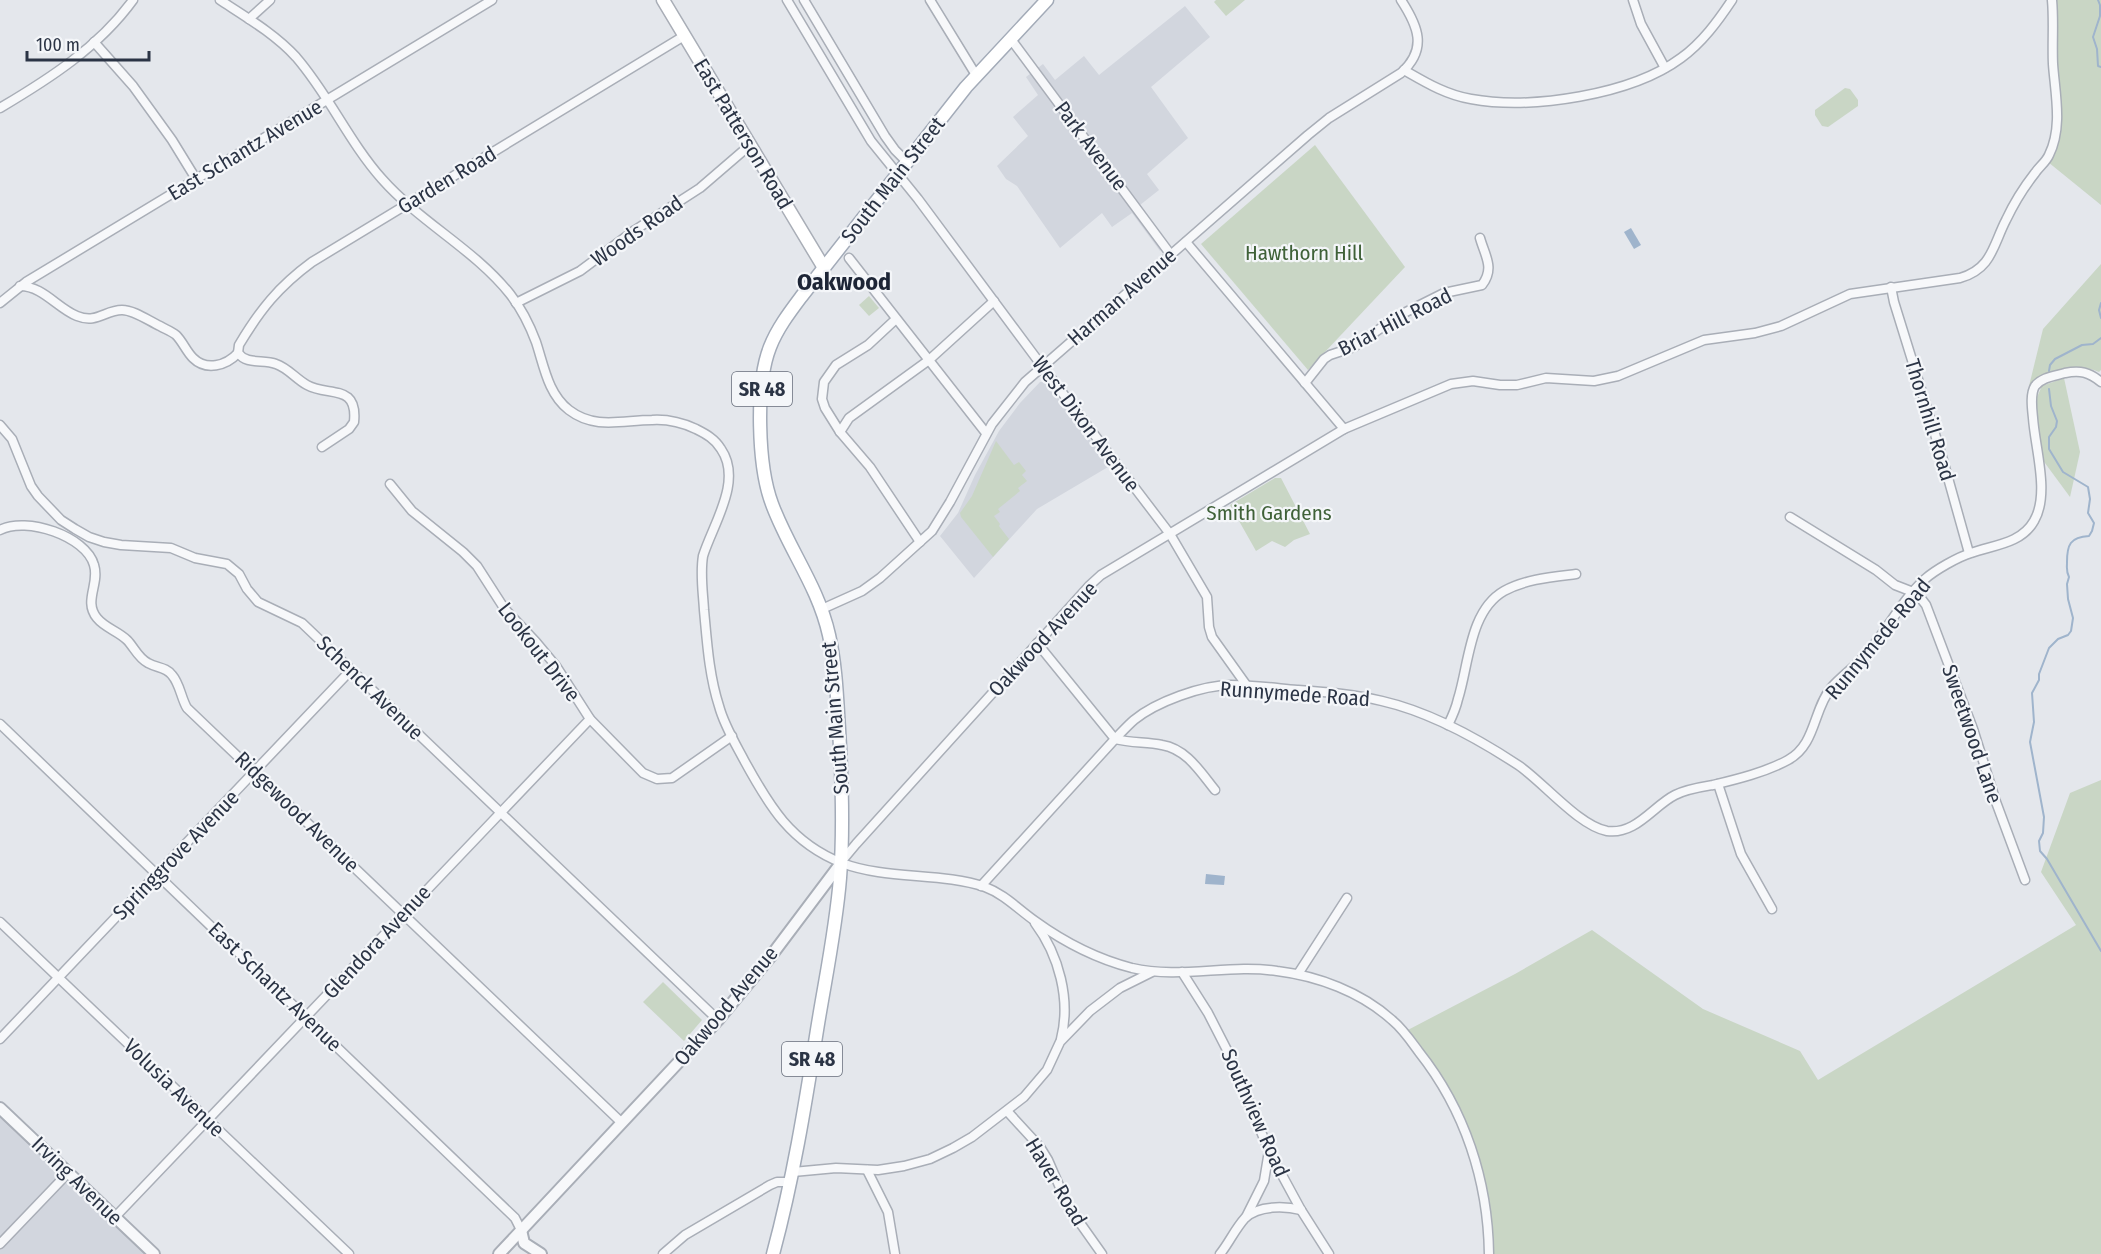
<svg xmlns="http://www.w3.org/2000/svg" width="2101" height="1254" viewBox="0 0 2101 1254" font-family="'Fira Sans Condensed',sans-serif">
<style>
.built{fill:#d2d6de}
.green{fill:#c9d6c5}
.water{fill:#9fb4cc}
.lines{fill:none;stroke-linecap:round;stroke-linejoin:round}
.stream{stroke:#9fb4cc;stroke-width:2}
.minor-casing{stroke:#a9aeb7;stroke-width:11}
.tertiary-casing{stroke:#a9aeb7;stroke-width:14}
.secondary-casing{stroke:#a9aeb7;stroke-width:15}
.primary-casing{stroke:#a3abb8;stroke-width:15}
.minor{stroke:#f7f8fa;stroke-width:8}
.tertiary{stroke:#f7f8fa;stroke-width:10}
.secondary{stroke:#fff;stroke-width:12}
.primary{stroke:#fff;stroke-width:12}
.labels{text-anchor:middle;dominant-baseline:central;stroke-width:4.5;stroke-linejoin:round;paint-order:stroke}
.shield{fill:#f4f6f9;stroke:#676e7b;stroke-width:1.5}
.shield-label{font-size:20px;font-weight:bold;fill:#2b3445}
.street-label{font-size:21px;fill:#2b3445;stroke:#f4f6f9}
.park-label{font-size:21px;fill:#3f6138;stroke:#f4f6f9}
.quarter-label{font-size:24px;font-weight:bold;fill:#1d2536;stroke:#f4f6f9}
</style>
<rect width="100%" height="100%" fill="#e4e7ec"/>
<g class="built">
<path d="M 1185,6 L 1210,37 L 1151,87 L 1188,138 L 1147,174 L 1159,190 L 1140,205 L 1167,242 L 1160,251 L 1132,213 L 1112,227 L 1102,213 L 1060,248 L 1017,186 L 1006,179 L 997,166 L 1028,136 L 1013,117 L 1038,95 L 1026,77 L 1043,64 L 1055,80 L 1084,56 L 1099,75 Z"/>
<path d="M 1040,382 L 1046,382 L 1049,386 L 1108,464 L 1108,467 L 1037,509 L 974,578 L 940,536 L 958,513 L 975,475 L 999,431 L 1020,403 Z"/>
<path d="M 0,1108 L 154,1254 L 0,1254 Z"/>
</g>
<g class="green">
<path d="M 1216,0 L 1245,0 L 1226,16 L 1214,2 Z"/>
<path d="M 2057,0 L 2101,0 L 2101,205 L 2048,162 L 2061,113 L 2057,54 Z"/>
<path d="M 1845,88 L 1850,89 L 1858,100 L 1858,106 L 1828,127 L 1822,126 L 1815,115 L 1815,110 Z"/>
<path d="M 1315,145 L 1405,267 L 1308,370 L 1201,244 Z"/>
<path d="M 2101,264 L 2101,370 L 2099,372 C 2079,363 2043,369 2029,386 L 2043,329 Z"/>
<path d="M 869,296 L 879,308 L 869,316 L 859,305 Z"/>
<path d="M 2064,378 L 2080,452 L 2070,497 L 2042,459 L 2037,411 L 2037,397 L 2042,386 Z"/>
<path d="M 996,441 L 1014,465 L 1019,462 L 1026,471 L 1022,475 L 1027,481 L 1018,488 L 1020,491 L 998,509 L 1000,512 L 994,516 L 1000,524 L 999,526 L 1009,539 L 993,557 L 961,517 L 960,513 L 972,496 Z"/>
<path d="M 1275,478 L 1281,478 L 1310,534 L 1294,540 L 1285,547 L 1272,541 L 1256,551 L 1230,505 Z"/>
<path d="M 2101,780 L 2101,1254 L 1489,1254 L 1485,1204 L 1456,1111 L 1404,1032 L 1515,974 L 1592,930 L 1703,1009 L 1800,1051 L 1818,1080 L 2076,925 L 2041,872 L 2070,793 Z"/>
<path d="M 663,982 L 702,1020 L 684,1041 L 643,1002 Z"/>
</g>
<g class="water">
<path d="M 1631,228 L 1641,245 L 1634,249 L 1624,232 Z"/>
<path d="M 1206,874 L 1225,876 L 1224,885 L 1205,884 Z"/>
</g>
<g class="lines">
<g class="stream">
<path d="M 2098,0 L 2100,5 L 2100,16 L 2093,37 L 2097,49 L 2098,66 L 2101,67"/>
<path d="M 2101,303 L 2099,310 L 2101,318"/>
<path d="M 2049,371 L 2050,365 L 2055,359 L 2082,345 L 2093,344 L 2101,338"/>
<path d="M 2049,389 L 2051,406 L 2057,421 L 2056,427 L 2049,437 L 2049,449 L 2063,472 L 2088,487 L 2090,499 L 2088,513 L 2094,523 L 2092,531 L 2089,536 C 2070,537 2067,545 2067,562 C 2067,569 2066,571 2069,577 L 2067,584 L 2068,599 L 2073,618 L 2071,631 L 2068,635 L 2058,639 L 2049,648 L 2039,674 L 2039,680 L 2032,693 L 2034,722 L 2030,742 L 2044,817 L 2043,833 L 2039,841 L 2040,851 L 2047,859 L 2101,951"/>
</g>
<defs>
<g id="minor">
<path d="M 220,0 C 246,17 275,34 296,57 C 329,95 349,142 382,179 C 421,223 474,249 510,294 C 521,308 530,326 536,342 C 544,366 548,394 569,410 C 595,430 623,420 652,420 C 668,419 683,423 696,429 C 706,434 715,439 721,449 C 743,481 713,524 703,556 C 700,574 703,592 704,610 C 707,642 709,675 719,706 C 724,725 735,743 744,760 C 769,806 791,843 842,863 C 886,880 942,872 985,887 C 1004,894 1018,909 1035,921 C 1064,942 1097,959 1132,968 C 1180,979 1229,964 1277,971 C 1318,976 1361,992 1392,1020 C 1403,1029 1411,1041 1419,1052 C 1465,1110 1488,1181 1489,1254"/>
<path d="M 787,0 L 871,141 L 918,199 L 1042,366 L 1170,534 L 1207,597 L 1209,627 L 1212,637 L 1247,686"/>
<path d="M 804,0 L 885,136 L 895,150 L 907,162"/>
<path d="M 930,0 L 976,75"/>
<path d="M 1633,0 L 1641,24 L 1665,68"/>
<path d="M 249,19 L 270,0"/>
<path d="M 1010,38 L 1171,255"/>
<path d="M 94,42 L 133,86 L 172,140 L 196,179"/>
<path d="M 1404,70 C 1425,82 1446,95 1471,99 C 1531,110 1631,95 1681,58 C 1702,43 1718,21 1732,0"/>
<path d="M 0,108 C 49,79 99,47 133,0"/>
<path d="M 1186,242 L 1344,429"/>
<path d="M 849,258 L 986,433"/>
<path d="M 20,286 C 43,286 57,308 77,316 C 97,324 105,310 122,310 C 134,310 149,321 160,326 C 165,329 171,331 176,335 C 183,342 186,351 193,358 C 206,371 226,366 238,353"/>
<path d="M 1891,287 L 1894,302 L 1943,460 L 1969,553"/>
<path d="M 0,303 L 26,282 L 492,0"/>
<path d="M 516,303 L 580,271 L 635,230 L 700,188 L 750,145"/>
<path d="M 896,319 L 868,345 L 836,365 L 824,382 L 822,399 L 825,408 L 840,432 L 870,467 L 920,542"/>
<path d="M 238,353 L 239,345 C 260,310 278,287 312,262 L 684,36"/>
<path d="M 238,353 C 247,365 263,359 276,364 C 288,368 296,379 307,385 C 328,397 358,383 354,422 L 349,429 L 322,447"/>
<path d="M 1305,383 L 1324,359 L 1330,355 L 1354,347 L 1398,316 L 1444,293 L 1482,285 C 1495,268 1485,256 1480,238"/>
<path d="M 0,425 L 12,439 L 31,486 L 38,496 L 61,520 L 75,529 L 89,537 L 104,542 L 121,545 L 171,548 L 195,558 L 227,564 L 239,574 L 247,589 L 258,602 L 302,623 L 718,1020"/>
<path d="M 840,432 L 849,418 L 929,360 L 994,301"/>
<path d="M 390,484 L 412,511 L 463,552 L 477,566 L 504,608 L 536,642 L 556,666 L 590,719 L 643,773 L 657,779 L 672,778 L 732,736"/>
<path d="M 1790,517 L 1876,570 L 1895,585 L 1913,592 L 1919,596 L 1926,605 L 1973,729 L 1996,802 L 2025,880"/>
<path d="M 0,530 C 26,516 86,536 94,565 C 100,584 83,601 97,618 C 105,628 118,631 127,640 C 134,647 138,658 148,663 C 157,668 166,667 172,675 C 180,684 181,698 187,708 L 622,1123"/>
<path d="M 822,609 L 862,591 L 880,578 L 932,531 L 950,502 L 992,424 L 1025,382 L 1308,135 L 1329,118 L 1401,73 C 1428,49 1418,26 1401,0"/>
<path d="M 1037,643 L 1115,739 C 1131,743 1146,742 1162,745 C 1187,749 1201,773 1215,790"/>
<path d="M 0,724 L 515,1218 L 521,1230"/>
<path d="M 1448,725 C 1452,717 1456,708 1458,699 C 1469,665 1469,611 1504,591 C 1526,579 1552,577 1576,574"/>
<path d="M 1718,784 L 1741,854 L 1772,909"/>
<path d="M 841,862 L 856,844 L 1090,585 L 1101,575 L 1344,429 L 1451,384 L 1473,381 L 1500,385 L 1517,385 L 1546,378 L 1594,381 L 1618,376 L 1704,340 L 1755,333 L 1781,326 L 1850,294 L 1960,278 C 1992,269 1993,245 2006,220 C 2014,203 2024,187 2035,173 C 2039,167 2046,162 2049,155 C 2063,127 2055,93 2053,64 C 2052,43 2054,21 2052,0"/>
<path d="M 981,886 L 1115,739 C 1121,733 1127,726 1134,720 C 1156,702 1202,685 1231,685 C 1253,685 1275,688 1297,690 C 1325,692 1354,694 1382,701 C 1430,712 1477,738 1518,765 C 1543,782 1579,826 1607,831 C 1636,835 1653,806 1675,795 C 1687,789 1701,787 1713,785 C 1738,779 1766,772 1788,760 C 1816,745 1813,710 1831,688 C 1842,675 1858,665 1869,651 C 1888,628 1903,599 1925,579 C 1935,570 1958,557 1971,553 C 1993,545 2021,544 2034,521 C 2050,494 2035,448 2033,418 C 2032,408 2030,394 2035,386 C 2042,377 2055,376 2065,373 C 2080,370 2089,372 2101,382"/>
<path d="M 0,922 L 349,1254"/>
<path d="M 1035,923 C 1059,955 1071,1000 1061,1039"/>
<path d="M 1182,972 L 1208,1013 L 1228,1052 L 1269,1151 L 1301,1210 L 1329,1254"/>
<path d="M 1298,974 L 1347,898"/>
<path d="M 0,1039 L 351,670"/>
<path d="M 1007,1111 L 1040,1147 L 1048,1160 L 1068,1206 L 1102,1254"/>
<path d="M 867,1170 L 888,1212 L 895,1254"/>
<path d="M 793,1172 L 836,1168 L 878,1170 L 904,1166 L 930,1159 L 953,1148 L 972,1137 L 1024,1097 L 1047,1070 L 1060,1042 L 1090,1011 L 1120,988 L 1152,972"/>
<path d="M 115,1217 L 590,719"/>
<path d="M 1246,1217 L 1264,1181 L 1269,1151"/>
<path d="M 0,1244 L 68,1173"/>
<path d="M 663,1254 L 685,1235 L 770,1185 L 777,1182 L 791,1182"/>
<path d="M 1220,1254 C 1229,1243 1235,1229 1245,1218 C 1259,1205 1285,1206 1301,1210"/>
</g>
<g id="tertiary">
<path d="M 0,1108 L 154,1254"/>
<path d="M 521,1230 L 524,1243 L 541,1254"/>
<path d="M 499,1254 L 718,1020 L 771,956 L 841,863"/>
</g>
<path id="secondary" d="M 663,0 L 824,268"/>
<path id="primary" d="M 773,1254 C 793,1180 805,1106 817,1030 C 825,980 836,929 840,878 C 844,828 842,779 839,729 C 837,698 836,666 829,635 C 818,586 789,550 772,504 C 758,467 755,385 770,347 C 777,329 789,313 801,297 L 966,87 L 1047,0"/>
</defs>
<use href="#minor" class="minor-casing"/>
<use href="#tertiary" class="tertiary-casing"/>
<use href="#secondary" class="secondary-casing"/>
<use href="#primary" class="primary-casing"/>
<use href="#minor" class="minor"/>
<use href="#tertiary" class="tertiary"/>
<use href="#secondary" class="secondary"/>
<use href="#primary" class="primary"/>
</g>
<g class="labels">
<g class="shield">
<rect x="732" y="372" width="60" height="34" rx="4.5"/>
<rect x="782" y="1042" width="60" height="34" rx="4.5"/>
</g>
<g class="shield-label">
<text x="762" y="389">SR 48</text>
<text x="812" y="1059">SR 48</text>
</g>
<g class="street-label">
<text transform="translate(743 134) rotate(59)">East Patterson Road</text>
<text transform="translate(1091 146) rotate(53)">Park Avenue</text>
<text transform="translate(245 150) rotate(-31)">East Schantz Avenue</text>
<text transform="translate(447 180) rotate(-31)">Garden Road</text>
<text transform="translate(893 180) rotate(-52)">South Main Street</text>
<text transform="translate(637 231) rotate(-35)">Woods Road</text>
<text transform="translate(1122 297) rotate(-41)">Harman Avenue</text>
<text transform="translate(1395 322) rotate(-27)">Briar Hill Road</text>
<text transform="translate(1930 420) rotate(73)">Thornhill Road</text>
<text transform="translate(1086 424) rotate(53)">West Dixon Avenue</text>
<text transform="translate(1043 639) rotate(-47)">Oakwood Avenue</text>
<text transform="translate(1878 639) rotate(-50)">Runnymede Road</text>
<text transform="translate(539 652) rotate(52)">Lookout Drive</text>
<text transform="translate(370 688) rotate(44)">Schenck Avenue</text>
<text transform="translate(1295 694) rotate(4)">Runnymede Road</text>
<text transform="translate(835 718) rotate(-95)">South Main Street</text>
<text transform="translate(1972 734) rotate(71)">Sweetwood Lane</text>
<text transform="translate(297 812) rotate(44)">Ridgewood Avenue</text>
<text transform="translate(176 855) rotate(-46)">Springgrove Avenue</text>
<text transform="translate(377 942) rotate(-47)">Glendora Avenue</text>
<text transform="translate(275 987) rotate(44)">East Schantz Avenue</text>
<text transform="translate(726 1006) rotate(-50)">Oakwood Avenue</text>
<text transform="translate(174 1088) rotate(44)">Volusia Avenue</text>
<text transform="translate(1255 1113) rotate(66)">Southview Road</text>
<text transform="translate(77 1181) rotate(44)">Irving Avenue</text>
<text transform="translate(1056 1182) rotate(59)">Haver Road</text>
</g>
<g class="park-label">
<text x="1304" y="253">Hawthorn Hill</text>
<text x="1269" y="513">Smith Gardens</text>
</g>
<g class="quarter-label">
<text x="844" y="282">Oakwood</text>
</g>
</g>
<path d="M27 51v9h122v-9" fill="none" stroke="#2b3445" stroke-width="3"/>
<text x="36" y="51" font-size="18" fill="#2b3445" stroke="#f4f6f9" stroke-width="4.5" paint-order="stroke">100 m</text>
</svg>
